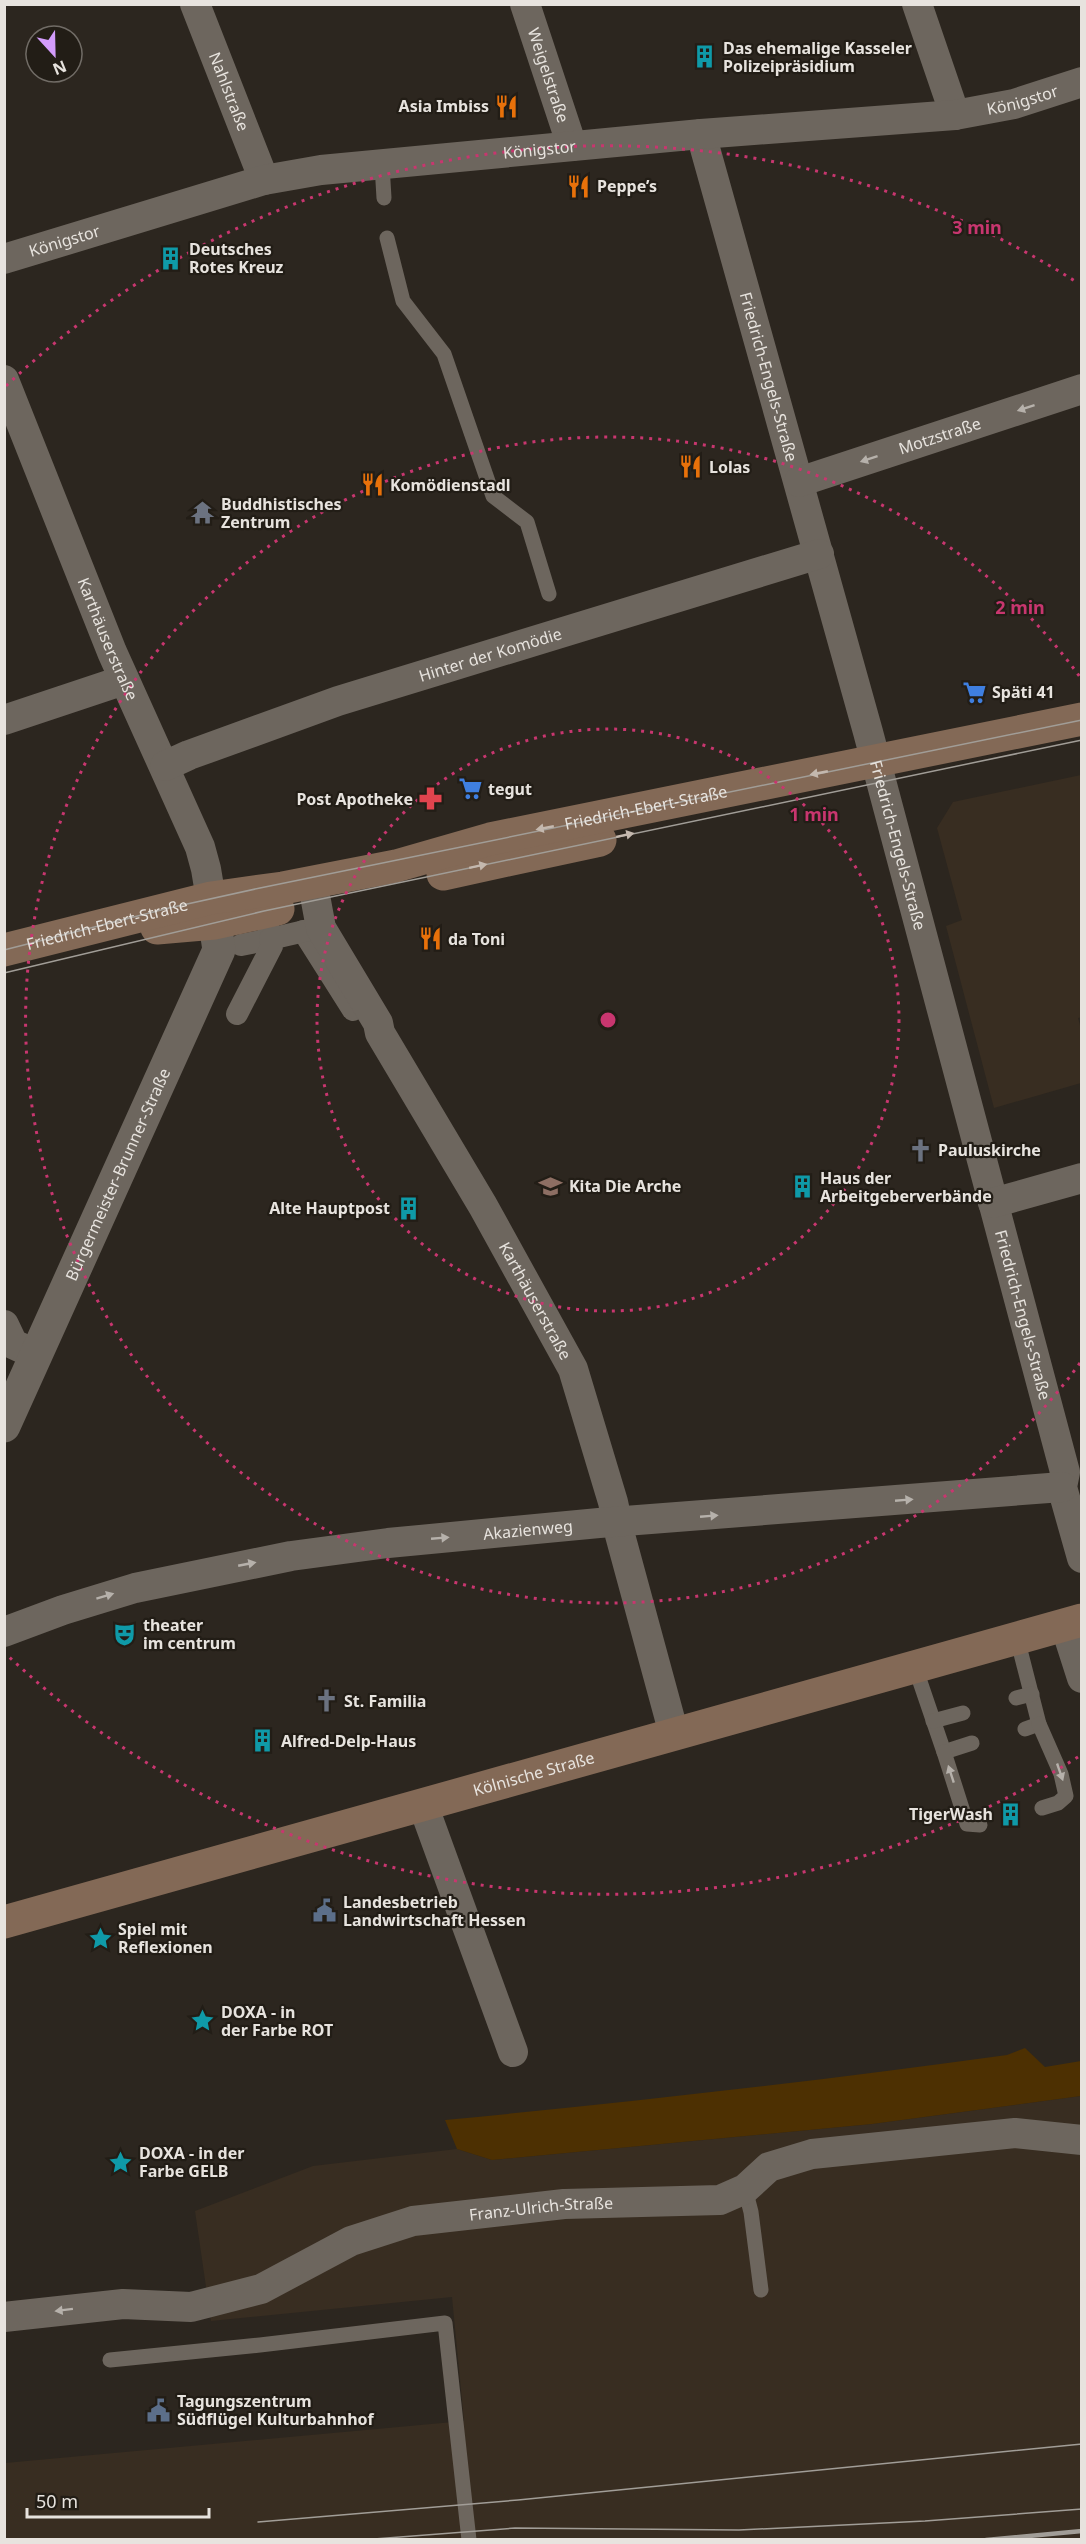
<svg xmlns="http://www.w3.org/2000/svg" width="1086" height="2544" viewBox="0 0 1086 2544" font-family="'Noto Sans',sans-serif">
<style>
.built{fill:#382d21}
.green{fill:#4d3002}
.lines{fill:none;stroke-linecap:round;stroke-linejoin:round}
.service{stroke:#6d665e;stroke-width:15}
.pedestrian{stroke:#6d665e;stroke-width:22}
.minor{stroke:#6d665e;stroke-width:30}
.tertiary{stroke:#6d665e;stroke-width:33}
.secondary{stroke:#836956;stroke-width:33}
.tram{stroke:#a19d97;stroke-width:1.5}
.rail{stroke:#a19d97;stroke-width:4.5}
.oneway{fill:#b6b1ab}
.oneway2{fill:#c4b8ae}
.ring{fill:none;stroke:#c8366f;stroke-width:3;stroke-dasharray:3 6}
.labels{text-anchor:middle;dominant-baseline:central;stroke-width:4.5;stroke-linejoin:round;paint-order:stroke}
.poi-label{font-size:16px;font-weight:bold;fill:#e7e3de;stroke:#221d16;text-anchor:start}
.street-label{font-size:16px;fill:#e7e3de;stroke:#221d16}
.centre{fill:#c8366f;stroke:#221d16;stroke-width:3}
.ring-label{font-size:18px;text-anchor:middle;font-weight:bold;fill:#c8366f;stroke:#221d16;stroke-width:4.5;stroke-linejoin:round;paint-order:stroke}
</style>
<rect width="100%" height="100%" fill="#2c261f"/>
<g class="built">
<path d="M 1081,775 L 1082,1017 L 1078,1018 L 1081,1029 L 1081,1083 L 994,1108 L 946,926 L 962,920 L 937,828 L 953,802 Z"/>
<path d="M 1081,2096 L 1081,2539 L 5,2540 L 5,2463 L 464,2421 L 452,2297 L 211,2321 L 195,2211 L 313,2166 L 457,2149 L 492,2160 L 872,2124 Z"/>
</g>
<path class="green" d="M 1025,2048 L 1045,2067 L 1081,2061 L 1081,2096 L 872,2124 L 492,2160 L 457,2149 L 445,2120 C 633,2102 820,2081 1007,2055 Z"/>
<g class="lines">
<g class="service">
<path d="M 382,165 L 384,198"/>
<path d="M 387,238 L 403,301 L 444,354 L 493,496 L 527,522 L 549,594"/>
<path d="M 1017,1638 L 1039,1724 L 1025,1729"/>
<path d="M 915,1667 L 944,1752 L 972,1743"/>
<path d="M 1016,1698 L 1032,1694"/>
<path d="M 933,1721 L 963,1713"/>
<path d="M 1039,1724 L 1061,1774 L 1066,1796 L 1058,1803 L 1042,1808"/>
<path d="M 944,1752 L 967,1824 L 980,1825"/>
<path d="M 745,2189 L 751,2212 L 761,2290"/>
<path d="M 110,2360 L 260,2345 L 445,2323 L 469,2540"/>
</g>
<g class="pedestrian">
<path d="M 303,931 L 353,1010"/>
<path d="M 241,945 L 270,939 L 268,926"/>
<path d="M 237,1014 L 272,946 L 270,939 L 309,930"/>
</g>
<g class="minor">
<path id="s1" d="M 195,4 L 264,180"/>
<path id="s2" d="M 525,4 L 572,146"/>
<path d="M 917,4 L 955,115"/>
<path id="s3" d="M 701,134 L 868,732 L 1065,1472 L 1062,1487 L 1082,1558"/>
<path id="s4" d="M 4,259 L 264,180 L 321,170 L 701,134 L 955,115 L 1014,104 L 1082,82"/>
<path id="s5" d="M 4,380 L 112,652 L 200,847 L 206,869 L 215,923"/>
<path id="s6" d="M 799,482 L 1082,389"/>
<path d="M 4,720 L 124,680"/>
<path id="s7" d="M 165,766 L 189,755 L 338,701 L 819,554"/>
<path id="s8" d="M 316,901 L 321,928 L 378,1023 L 380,1033 L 483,1206 L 573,1369 L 613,1502 L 620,1535 L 674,1734"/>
<path d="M 993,1203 L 1082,1178"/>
<path d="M 4,1325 L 13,1344 L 37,1355"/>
<path d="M 1065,1625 L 1082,1678"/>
<path id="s9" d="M 4,1632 L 63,1610 L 135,1588 L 291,1556 L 388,1543 L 599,1523 L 1062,1487"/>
<path d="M 423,1805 L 513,2052"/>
<path id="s10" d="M 4,2317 L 123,2304 L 191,2307 L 261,2289 L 351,2241 L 413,2221 L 564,2204 L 720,2200 L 745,2189 L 769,2167 L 812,2154 L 1015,2133 L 1082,2140"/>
</g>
<path class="tertiary" id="s11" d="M 4,1426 L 219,950 L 215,923"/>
<g class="secondary">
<path d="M 443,874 L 600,840"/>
<path d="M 157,928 L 215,923 L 278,909"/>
<path id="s12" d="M 4,950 L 211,898 L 283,888 L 396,866 L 490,839 L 1082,719"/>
<path id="s13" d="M 4,1922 L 1082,1620"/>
</g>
<g class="tram">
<path d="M 4,950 L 169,908 L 260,888 L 1082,720"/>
<path d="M 4,973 L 264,911 L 1082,740"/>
<path d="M 258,2522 L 518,2500 L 1082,2444"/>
<path d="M 361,2540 L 515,2528 L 739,2530 L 925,2521 L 1082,2509"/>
</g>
<path class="rail" d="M 986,2540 L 1082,2531"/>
</g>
<defs><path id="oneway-solid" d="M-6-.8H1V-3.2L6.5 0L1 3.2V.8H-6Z" transform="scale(1.5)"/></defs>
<g class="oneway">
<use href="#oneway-solid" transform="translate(1026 408) rotate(162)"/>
<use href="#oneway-solid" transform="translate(869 459) rotate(162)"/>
<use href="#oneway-solid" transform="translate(904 1500) rotate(-5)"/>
<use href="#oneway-solid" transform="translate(709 1516) rotate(-5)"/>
<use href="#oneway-solid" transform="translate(440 1538) rotate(-5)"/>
<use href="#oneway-solid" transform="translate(247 1564) rotate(-11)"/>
<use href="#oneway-solid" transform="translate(105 1596) rotate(-17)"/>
<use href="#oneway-solid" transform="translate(1060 1772) rotate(71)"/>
<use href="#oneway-solid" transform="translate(951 1774) rotate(-108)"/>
<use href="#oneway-solid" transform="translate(64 2310) rotate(173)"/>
</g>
<g class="oneway2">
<use href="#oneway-solid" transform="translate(819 773) rotate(169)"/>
<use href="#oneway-solid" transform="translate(545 828) rotate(169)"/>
<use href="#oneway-solid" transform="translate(625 835) rotate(-12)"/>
<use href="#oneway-solid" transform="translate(478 866) rotate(-12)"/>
</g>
<g class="ring">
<circle cx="608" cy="1020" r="291"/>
<path d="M1080 1363A583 583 0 1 1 1080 677"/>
<path d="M1078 1757A874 874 0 0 1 6 1654M6 386A874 874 0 0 1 1078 283"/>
</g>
<defs>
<symbol id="building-bare" viewBox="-9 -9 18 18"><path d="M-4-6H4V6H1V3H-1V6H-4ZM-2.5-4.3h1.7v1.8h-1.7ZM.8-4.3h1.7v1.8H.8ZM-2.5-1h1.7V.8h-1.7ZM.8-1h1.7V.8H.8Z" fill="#0f9aa8" stroke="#221d16" stroke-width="2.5" paint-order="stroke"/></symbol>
<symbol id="restaurant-bare" viewBox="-9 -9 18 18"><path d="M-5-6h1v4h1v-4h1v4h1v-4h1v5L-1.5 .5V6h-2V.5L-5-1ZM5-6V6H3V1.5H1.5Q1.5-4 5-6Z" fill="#e8710a" stroke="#221d16" stroke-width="2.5" paint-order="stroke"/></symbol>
<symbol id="temple-bare" viewBox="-9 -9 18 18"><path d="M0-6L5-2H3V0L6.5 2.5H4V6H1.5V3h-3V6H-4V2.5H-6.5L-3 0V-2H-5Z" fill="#6b7280" stroke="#221d16" stroke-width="2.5" paint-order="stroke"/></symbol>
<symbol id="supermarket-bare" viewBox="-9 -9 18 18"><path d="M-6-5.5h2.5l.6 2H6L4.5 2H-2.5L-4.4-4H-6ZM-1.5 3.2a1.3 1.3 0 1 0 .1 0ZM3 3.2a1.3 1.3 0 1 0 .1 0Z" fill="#3f7fe0" stroke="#221d16" stroke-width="2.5" paint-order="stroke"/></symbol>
<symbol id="pharmacy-bare" viewBox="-9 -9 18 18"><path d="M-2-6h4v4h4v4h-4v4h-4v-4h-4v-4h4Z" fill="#e0444e" stroke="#221d16" stroke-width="2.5" paint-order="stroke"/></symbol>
<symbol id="church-bare" viewBox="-9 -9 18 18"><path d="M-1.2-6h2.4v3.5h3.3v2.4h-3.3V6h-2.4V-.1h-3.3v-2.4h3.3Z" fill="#6b7280" stroke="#221d16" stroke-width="2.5" paint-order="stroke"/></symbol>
<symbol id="school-bare" viewBox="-9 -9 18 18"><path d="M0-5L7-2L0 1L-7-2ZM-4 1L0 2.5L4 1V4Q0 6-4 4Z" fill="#8d6e63" stroke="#221d16" stroke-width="2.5" paint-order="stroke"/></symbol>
<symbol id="theatre-bare" viewBox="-9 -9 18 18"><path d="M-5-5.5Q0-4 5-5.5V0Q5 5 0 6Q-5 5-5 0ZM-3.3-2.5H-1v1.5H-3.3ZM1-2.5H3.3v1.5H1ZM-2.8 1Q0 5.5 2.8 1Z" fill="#0f9aa8" stroke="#221d16" stroke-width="2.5" paint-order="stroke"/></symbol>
<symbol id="civic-bare" viewBox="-9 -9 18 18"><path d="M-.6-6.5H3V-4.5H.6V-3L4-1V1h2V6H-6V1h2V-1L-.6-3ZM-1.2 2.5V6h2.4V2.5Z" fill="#5c6f8a" stroke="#221d16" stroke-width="2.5" paint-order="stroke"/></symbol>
<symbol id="sight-bare" viewBox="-9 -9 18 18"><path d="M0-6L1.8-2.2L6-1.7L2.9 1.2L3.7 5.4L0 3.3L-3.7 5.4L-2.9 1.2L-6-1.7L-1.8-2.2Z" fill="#0f9aa8" stroke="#221d16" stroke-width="2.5" paint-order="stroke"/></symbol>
</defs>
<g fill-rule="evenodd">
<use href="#building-bare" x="688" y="40" width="33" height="33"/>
<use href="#restaurant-bare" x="490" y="90" width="33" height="33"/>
<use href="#restaurant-bare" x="562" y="170" width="33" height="33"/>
<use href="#building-bare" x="154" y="242" width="33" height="33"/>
<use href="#restaurant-bare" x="674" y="450" width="33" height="33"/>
<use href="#restaurant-bare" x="356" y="468" width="33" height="33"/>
<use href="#temple-bare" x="186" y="496" width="33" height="33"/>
<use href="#supermarket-bare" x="958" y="676" width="33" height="33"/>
<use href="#supermarket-bare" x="454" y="772" width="33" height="33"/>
<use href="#pharmacy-bare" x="414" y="782" width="33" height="33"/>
<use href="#restaurant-bare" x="414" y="922" width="33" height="33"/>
<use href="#church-bare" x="904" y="1134" width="33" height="33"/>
<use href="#school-bare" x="534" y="1170" width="33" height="33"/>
<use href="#building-bare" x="786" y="1170" width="33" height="33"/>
<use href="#building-bare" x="392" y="1192" width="33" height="33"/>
<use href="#theatre-bare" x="108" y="1618" width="33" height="33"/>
<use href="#church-bare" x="310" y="1684" width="33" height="33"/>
<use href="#building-bare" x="246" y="1724" width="33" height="33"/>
<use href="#building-bare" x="994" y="1798" width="33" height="33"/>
<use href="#civic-bare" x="308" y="1894" width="33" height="33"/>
<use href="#sight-bare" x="84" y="1922" width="33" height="33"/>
<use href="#sight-bare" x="186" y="2004" width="33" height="33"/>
<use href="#sight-bare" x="104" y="2146" width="33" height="33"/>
<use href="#civic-bare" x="142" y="2394" width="33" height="33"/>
</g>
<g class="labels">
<g class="poi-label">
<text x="723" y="48">Das ehemalige Kasseler<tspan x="723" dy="18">Polizeipräsidium</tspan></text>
<text x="489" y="106" text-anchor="end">Asia Imbiss</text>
<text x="597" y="186">Peppe’s</text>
<text x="189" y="249">Deutsches<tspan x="189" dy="18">Rotes Kreuz</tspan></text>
<text x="709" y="467">Lolas</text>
<text x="390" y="485">Komödienstadl</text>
<text x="221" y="504">Buddhistisches<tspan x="221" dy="18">Zentrum</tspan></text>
<text x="992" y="692">Späti 41</text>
<text x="488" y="789">tegut</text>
<text x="413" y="799" text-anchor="end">Post Apotheke</text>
<text x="448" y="939">da Toni</text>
<text x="938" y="1150">Pauluskirche</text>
<text x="820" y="1178">Haus der<tspan x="820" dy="18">Arbeitgeberverbände</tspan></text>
<text x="569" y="1186">Kita Die Arche</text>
<text x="390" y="1208" text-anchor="end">Alte Hauptpost</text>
<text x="143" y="1625">theater<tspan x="143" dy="18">im centrum</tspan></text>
<text x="344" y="1701">St. Familia</text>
<text x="281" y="1741">Alfred-Delp-Haus</text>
<text x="993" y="1814" text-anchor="end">TigerWash</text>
<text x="343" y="1902">Landesbetrieb<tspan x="343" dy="18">Landwirtschaft Hessen</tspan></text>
<text x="118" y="1929">Spiel mit<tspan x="118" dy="18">Reflexionen</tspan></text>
<text x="221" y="2012">DOXA - in<tspan x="221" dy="18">der Farbe ROT</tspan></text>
<text x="139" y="2153">DOXA - in der<tspan x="139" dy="18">Farbe GELB</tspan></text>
<text x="177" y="2401">Tagungszentrum<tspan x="177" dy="18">Südflügel Kulturbahnhof</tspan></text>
</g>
<g class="street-label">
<text stroke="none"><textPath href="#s2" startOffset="75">Weigelstraße</textPath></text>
<text stroke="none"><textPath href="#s1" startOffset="94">Nahlstraße</textPath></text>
<text stroke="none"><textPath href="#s4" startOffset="1035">Königstor</textPath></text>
<text stroke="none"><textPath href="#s4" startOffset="549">Königstor</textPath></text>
<text stroke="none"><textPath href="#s4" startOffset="63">Königstor</textPath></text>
<text stroke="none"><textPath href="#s3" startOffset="252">Friedrich-Engels-Straße</textPath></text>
<text stroke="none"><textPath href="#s6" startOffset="148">Motzstraße</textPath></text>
<text stroke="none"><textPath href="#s5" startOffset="279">Karthäuserstraße</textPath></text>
<text stroke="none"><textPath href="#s7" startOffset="344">Hinter der Komödie</textPath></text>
<text stroke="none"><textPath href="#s12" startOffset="658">Friedrich-Ebert-Straße</textPath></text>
<text stroke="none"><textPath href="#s3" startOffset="738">Friedrich-Engels-Straße</textPath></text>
<text stroke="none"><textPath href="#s12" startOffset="106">Friedrich-Ebert-Straße</textPath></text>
<text stroke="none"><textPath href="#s11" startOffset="276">Bürgermeister-Brunner-Straße</textPath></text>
<text stroke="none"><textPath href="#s8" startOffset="458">Karthäuserstraße</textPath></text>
<text stroke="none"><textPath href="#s3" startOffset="1224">Friedrich-Engels-Straße</textPath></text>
<text stroke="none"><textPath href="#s9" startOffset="536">Akazienweg</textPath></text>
<text stroke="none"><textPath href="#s13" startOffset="550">Kölnische Straße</textPath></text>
<text stroke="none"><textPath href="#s10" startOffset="556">Franz-Ulrich-Straße</textPath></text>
</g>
</g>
<circle cx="608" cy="1020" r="9" class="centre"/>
<g class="ring-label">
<text x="977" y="234">3 min</text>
<text x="1020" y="614">2 min</text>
<text x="814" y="821">1 min</text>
</g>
<rect width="1086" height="2544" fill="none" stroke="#e7e3de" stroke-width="12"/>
<g transform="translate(54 54) rotate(158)"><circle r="28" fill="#221d16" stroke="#716c66" stroke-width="1.5"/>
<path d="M0-4.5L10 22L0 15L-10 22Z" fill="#d39cfc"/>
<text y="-9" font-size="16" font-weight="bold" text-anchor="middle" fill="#e7e3de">N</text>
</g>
<path d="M27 2508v9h182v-9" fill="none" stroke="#e7e3de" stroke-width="3"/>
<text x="36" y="2508" font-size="18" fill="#e7e3de" stroke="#221d16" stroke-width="4.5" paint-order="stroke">50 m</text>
</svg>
